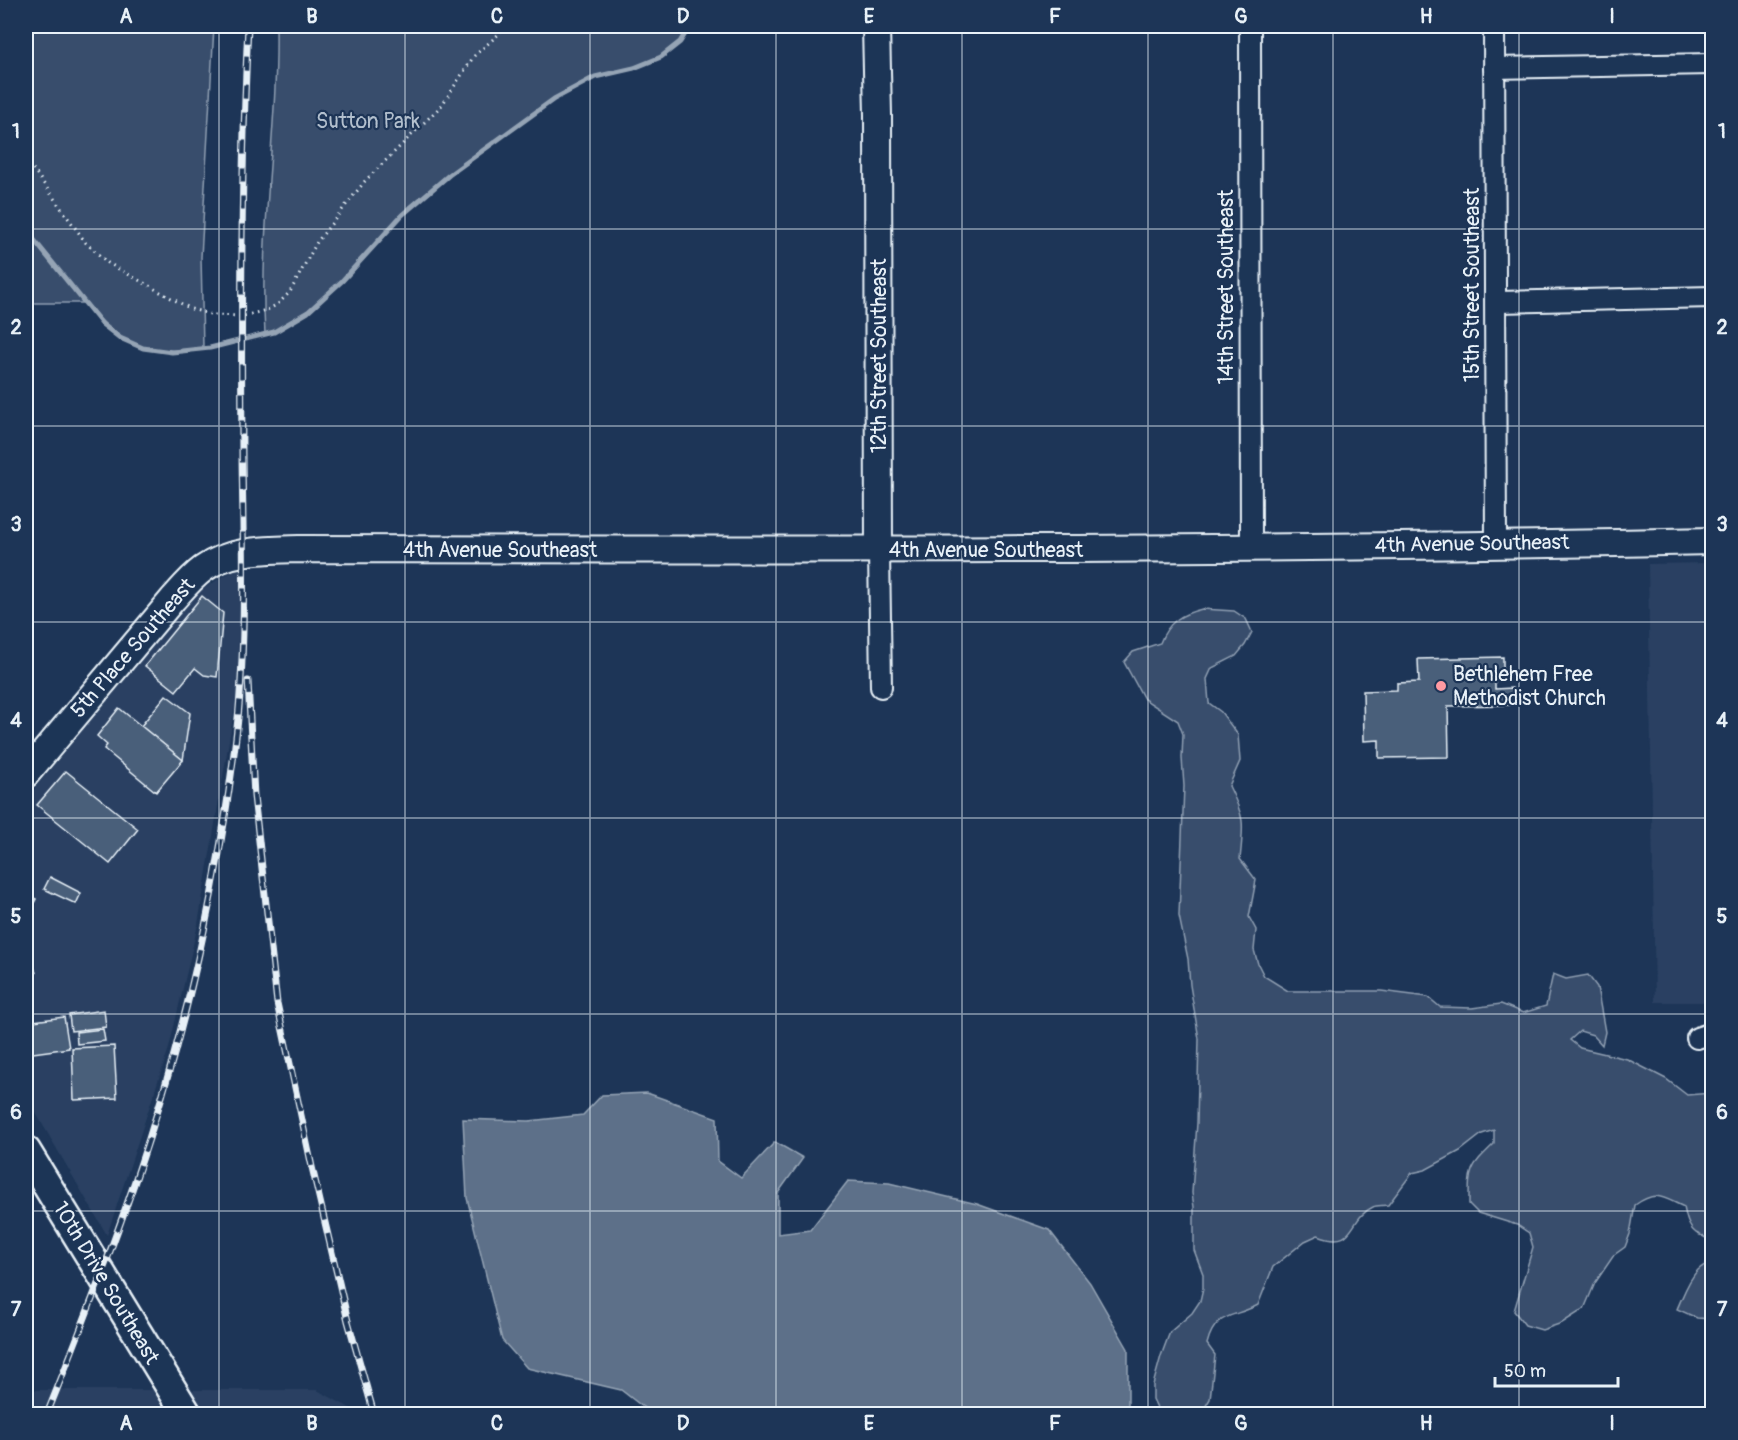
<svg xmlns="http://www.w3.org/2000/svg" width="1738" height="1440" viewBox="0 0 1738 1440" font-family="Pangolin,sans-serif">
<style>
.built{fill:#2a4162}
.green{fill:#374d6c;stroke:#909fb2;stroke-width:1.5}
.water{fill:#5d7089;stroke:#95a4b5;stroke-width:1.5}
.lines{fill:none;stroke-linecap:round;stroke-linejoin:round}
.stream{stroke:#95a4b5;stroke-width:5}
.building{fill:#495e7a;stroke:#e8f1f8;stroke-width:1.5}
.minor-casing{stroke:#e8f1f8;stroke-width:24}
.tertiary-casing{stroke:#e8f1f8;stroke-width:30}
.secondary-casing{stroke:#e8f1f8;stroke-width:33}
.path{stroke:#e8f1f8;stroke-width:3;stroke-dasharray:1.5 4.5;stroke-linecap:butt}
.minor{stroke:#1d3557;stroke-width:20}
.tertiary{stroke:#1d3557;stroke-width:26}
.secondary{stroke:#1d3557;stroke-width:28}
.rail-casing{stroke:#e8f1f8;stroke-width:7}
.rail{stroke:#1d3557;stroke-width:4.5;stroke-dasharray:14;stroke-linecap:butt}
.grid{fill:none;stroke:#e8f1f8;stroke-width:1.5;stroke-opacity:0.55}
.poi-dot{fill:#ff9aa2;stroke:#1d3557;stroke-width:2}
.labels{text-anchor:middle;dominant-baseline:central;stroke-width:4.5;stroke-linejoin:round;paint-order:stroke}
.park-label{font-size:21px;fill:#b3c0ce;stroke:#1d3557}
.street-label{font-size:21px;fill:#e8f1f8;stroke:#1d3557}
.poi-label{font-size:21px;fill:#e8f1f8;stroke:#1d3557;text-anchor:start}
.neatline{fill:none;stroke:#e8f1f8;stroke-width:2}
.grid-label{font-size:20px;text-anchor:middle;font-weight:bold;fill:#e8f1f8}
</style>
<rect width="100%" height="100%" fill="#1d3557"/>
<filter id="ink" filterUnits="userSpaceOnUse"><feTurbulence type="fractalNoise" baseFrequency=".0167" numOctaves="2"/><feDisplacementMap in="SourceGraphic" scale="12" xChannelSelector="R" yChannelSelector="G"/><feConvolveMatrix kernelMatrix="1 2 1 2 8 2 1 2 1" color-interpolation-filters="sRGB"/></filter>
<g filter="url(#ink)">
<g class="built">
<path d="M 1712,563 L 1712,1002 L 1655,1002 L 1648,564 Z"/>
<path d="M 243,566 L 241,670 L 198,924 L 169,1048 L 107,1235 L 26,1096 L 26,799 L 189,599 L 220,578 Z"/>
<path d="M 26,1390 L 317,1390 L 352,1409 L 354,1414 L 26,1414 Z"/>
</g>
<g class="green">
<path d="M 26,26 L 214,26 L 201,257 L 203,348 C 145,355 123,349 86,303 L 26,303 Z"/>
<path d="M 276,26 L 690,26 L 680,42 L 661,57 L 634,68 L 595,77 L 554,99 L 449,175 L 402,215 L 342,281 L 308,312 L 274,332 L 265,334 C 259,231 278,128 276,26 Z"/>
<path d="M 1202,609 L 1234,611 L 1246,619 L 1252,632 L 1245,645 L 1236,656 L 1212,668 L 1207,679 L 1209,703 L 1221,712 L 1238,735 L 1240,761 L 1229,786 C 1245,818 1244,823 1240,859 L 1256,880 L 1249,917 L 1256,930 L 1254,950 L 1258,964 L 1264,976 L 1288,991 L 1381,991 L 1428,997 L 1440,1007 L 1472,1008 L 1501,1004 L 1523,1013 L 1546,1006 L 1553,974 L 1566,979 L 1588,975 L 1597,987 L 1605,1032 L 1602,1045 L 1593,1035 L 1580,1031 L 1570,1040 L 1580,1048 L 1627,1059 L 1666,1079 L 1687,1095 L 1712,1093 L 1712,1244 C 1708,1237 1703,1237 1696,1233 C 1688,1227 1686,1217 1684,1207 C 1662,1197 1656,1190 1635,1205 L 1630,1234 L 1625,1247 L 1614,1255 L 1595,1283 L 1584,1309 L 1562,1323 L 1542,1330 L 1525,1325 L 1514,1311 L 1533,1247 L 1529,1233 L 1517,1225 L 1478,1213 L 1469,1204 C 1469,1169 1469,1168 1494,1144 L 1494,1130 L 1482,1134 L 1460,1151 L 1425,1170 L 1412,1173 L 1388,1205 C 1383,1206 1377,1205 1373,1207 C 1347,1219 1357,1250 1318,1235 L 1305,1241 L 1273,1267 L 1258,1305 C 1233,1318 1215,1312 1207,1344 L 1215,1355 L 1210,1399 L 1201,1414 L 1160,1414 L 1153,1399 L 1153,1385 L 1161,1356 L 1170,1332 L 1192,1313 L 1200,1301 L 1203,1288 L 1203,1274 L 1194,1250 L 1194,1207 L 1192,1193 L 1197,1123 L 1199,1039 L 1190,985 L 1188,959 L 1179,916 L 1184,786 L 1182,758 L 1183,734 L 1178,721 L 1144,699 L 1124,662 L 1133,652 L 1160,643 C 1168,622 1181,614 1202,609 Z"/>
<path d="M 1712,1257 L 1712,1319 L 1697,1318 L 1677,1309 C 1683,1296 1688,1280 1698,1270 C 1703,1265 1709,1264 1712,1257 Z"/>
</g>
<path class="water" d="M 647,1093 L 717,1118 L 718,1161 L 741,1178 L 775,1142 L 803,1158 L 778,1193 L 778,1234 L 810,1230 L 848,1181 L 889,1183 L 977,1204 L 1049,1230 L 1090,1283 L 1128,1349 L 1128,1414 L 652,1414 L 621,1390 L 527,1368 L 502,1340 L 467,1198 L 463,1119 L 529,1121 L 583,1115 L 602,1095 Z"/>
<g class="lines">
<path class="stream" d="M 26,230 L 102,324 L 120,338 L 143,348 L 172,352 L 210,348 L 274,332 L 308,312 L 342,281 L 402,215 L 449,175 L 554,99 L 595,77 L 634,68 L 661,57 L 680,42 L 690,26"/>
</g>
<g class="building">
<path d="M 202,596 L 223,613 L 217,677 L 204,675 L 195,668 L 176,691 L 145,666 Z"/>
<path d="M 1503,657 L 1503,672 L 1495,673 L 1495,689 L 1512,688 L 1513,705 L 1448,706 L 1449,757 L 1379,758 L 1379,740 L 1364,741 L 1363,691 L 1397,690 L 1397,683 L 1419,682 L 1418,659 Z"/>
<path d="M 166,695 L 190,713 L 183,760 L 141,726 Z"/>
<path d="M 119,708 L 183,760 L 156,792 L 104,749 L 107,745 L 97,736 Z"/>
<path d="M 66,771 L 138,829 L 110,864 L 37,805 Z"/>
<path d="M 50,877 L 81,893 L 76,904 L 44,889 Z"/>
<path d="M 26,885 L 33,889 L 30,896 L 36,899 L 31,909 L 26,907 Z"/>
<path d="M 26,949 L 28,949 L 36,973 L 26,976 Z"/>
<path d="M 104,1010 L 106,1027 L 71,1031 L 69,1015 Z"/>
<path d="M 64,1017 L 69,1048 L 26,1054 L 26,1022 Z"/>
<path d="M 103,1029 L 105,1041 L 77,1044 L 76,1032 Z"/>
<path d="M 114,1046 L 117,1098 L 74,1100 L 72,1048 Z"/>
</g>
<g class="lines">
<defs>
<g id="minor">
<path d="M 1250,26 L 1251,548"/>
<path d="M 1494,26 L 1496,544"/>
<path d="M 1494,68 L 1712,64"/>
<path d="M 1497,302 L 1712,297"/>
<path d="M 879,551 L 881,687"/>
<path d="M 1697,1038 L 1712,1033"/>
</g>
<g id="tertiary">
<path d="M 876,26 L 878,115 L 879,551"/>
<path d="M 26,774 L 173,599 C 182,589 192,577 203,569 C 231,549 266,550 299,549 C 770,550 1241,551 1712,541"/>
</g>
<path id="secondary" d="M 26,1151 L 187,1414"/>
</defs>
<use href="#minor" class="minor-casing"/>
<use href="#tertiary" class="tertiary-casing"/>
<use href="#secondary" class="secondary-casing"/>
<path class="path" d="M 26,159 L 86,243 L 108,263 L 191,309 L 214,315 L 243,316 L 267,310 L 278,304 L 290,292 L 317,242 L 365,181 L 442,105 L 474,56 L 508,26"/>
<use href="#minor" class="minor"/>
<use href="#tertiary" class="tertiary"/>
<use href="#secondary" class="secondary"/>
<defs>
<g id="rail">
<path d="M 248,681 L 254,796 L 277,1003 L 312,1167 L 348,1321 L 374,1414"/>
<path d="M 47,1414 C 78,1337 108,1260 135,1181 C 184,1038 218,888 236,737 C 247,643 243,547 242,453 C 241,310 241,168 248,26"/>
</g>
</defs>
<use href="#rail" class="rail-casing"/>
<use href="#rail" class="rail"/>
</g>
</g>
<path class="grid" d="M 219,26 L 219,1414M 405,26 L 405,1414M 590,26 L 590,1414M 776,26 L 776,1414M 962,26 L 962,1414M 1148,26 L 1148,1414M 1333,26 L 1333,1414M 1519,26 L 1519,1414M 26,229 L 1712,229M 26,426 L 1712,426M 26,622 L 1712,622M 26,818 L 1712,818M 26,1014 L 1712,1014M 26,1211 L 1712,1211"/>
<circle class="poi-dot" cx="1441" cy="686" r="6"/>
<g class="labels">
<g class="park-label">
<text x="368" y="121">Sutton Park</text>
</g>
<g class="street-label">
<text transform="translate(1472 285) rotate(-90)">15th Street Southeast</text>
<text transform="translate(1226 287) rotate(-90)">14th Street Southeast</text>
<text transform="translate(879 356) rotate(-90)">12th Street Southeast</text>
<text transform="translate(1472 544) rotate(-1)">4th Avenue Southeast</text>
<text x="500" y="550">4th Avenue Southeast</text>
<text x="986" y="550">4th Avenue Southeast</text>
<text transform="translate(133 648) rotate(-49)">5th Place Southeast</text>
<text transform="translate(106 1283) rotate(59)">10th Drive Southeast</text>
</g>
<g class="poi-label">
<text x="1453" y="674">Bethlehem Free<tspan x="1453" dy="24">Methodist Church</tspan></text>
</g>
</g>
<rect width="1738" height="1440" fill="none" stroke="#1d3557" stroke-width="66"/>
<path d="M1495 1377v9h123v-9" fill="none" stroke="#e8f1f8" stroke-width="3"/>
<text x="1504" y="1377" font-size="18" fill="#e8f1f8" stroke="#1d3557" stroke-width="4.5" paint-order="stroke">50 m</text>
<rect x="33" y="33" width="1672" height="1374" class="neatline"/>
<g class="grid-label">
<text x="126" y="23">A</text>
<text x="312" y="23">B</text>
<text x="497" y="23">C</text>
<text x="683" y="23">D</text>
<text x="869" y="23">E</text>
<text x="1055" y="23">F</text>
<text x="1241" y="23">G</text>
<text x="1426" y="23">H</text>
<text x="1612" y="23">I</text>
<text x="16" y="138">1</text>
<text x="1722" y="138">1</text>
<text x="16" y="334">2</text>
<text x="1722" y="334">2</text>
<text x="16" y="531">3</text>
<text x="1722" y="531">3</text>
<text x="16" y="727">4</text>
<text x="1722" y="727">4</text>
<text x="16" y="923">5</text>
<text x="1722" y="923">5</text>
<text x="16" y="1119">6</text>
<text x="1722" y="1119">6</text>
<text x="16" y="1316">7</text>
<text x="1722" y="1316">7</text>
<text x="126" y="1430">A</text>
<text x="312" y="1430">B</text>
<text x="497" y="1430">C</text>
<text x="683" y="1430">D</text>
<text x="869" y="1430">E</text>
<text x="1055" y="1430">F</text>
<text x="1241" y="1430">G</text>
<text x="1426" y="1430">H</text>
<text x="1612" y="1430">I</text>
</g>
</svg>
